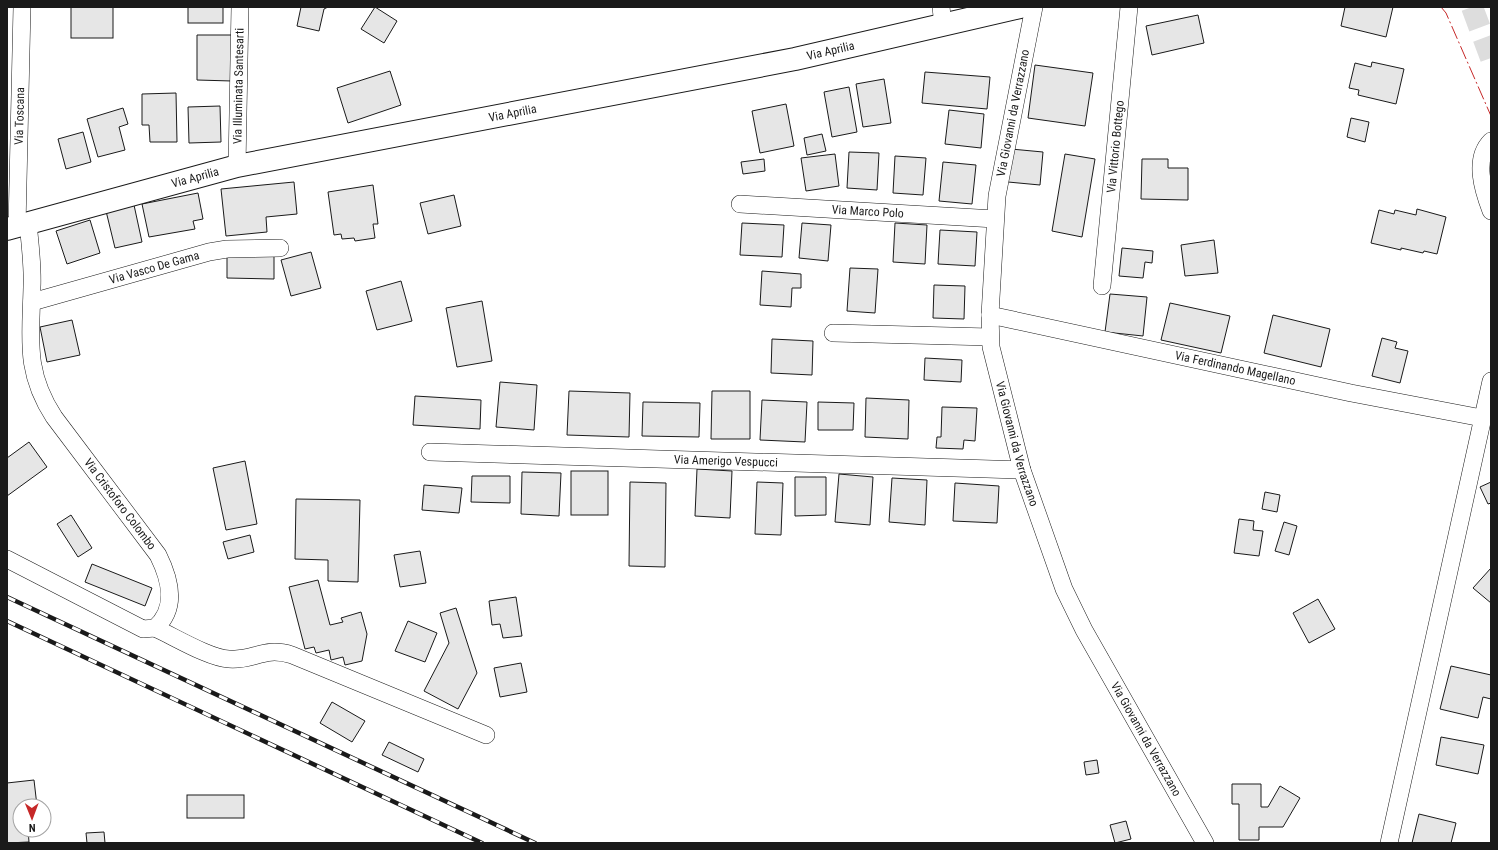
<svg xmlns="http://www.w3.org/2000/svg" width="1498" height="850" viewBox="0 0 1498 850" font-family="'Roboto Condensed',sans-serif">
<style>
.building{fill:#e6e6e6;stroke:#1a1a1a}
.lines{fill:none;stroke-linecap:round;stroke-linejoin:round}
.primary-tunnel{stroke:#ddd;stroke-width:22;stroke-dasharray:22 11;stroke-linecap:butt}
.street-casing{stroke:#1a1a1a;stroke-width:18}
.secondary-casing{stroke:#1a1a1a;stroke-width:24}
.street{stroke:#fff;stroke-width:17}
.secondary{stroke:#fff;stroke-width:22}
.rail-casing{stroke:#1a1a1a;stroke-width:4.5}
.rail{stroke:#fff;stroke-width:3;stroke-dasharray:9;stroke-linecap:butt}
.power{stroke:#c62828;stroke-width:1;stroke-dasharray:14 3 2 3;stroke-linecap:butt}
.labels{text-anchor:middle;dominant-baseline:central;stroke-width:3;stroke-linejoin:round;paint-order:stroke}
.street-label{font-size:12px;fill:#1a1a1a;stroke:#fff}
</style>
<rect width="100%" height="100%" fill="#fff"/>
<g class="building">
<rect x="71" y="7" width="42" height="31"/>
<rect x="188" y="7" width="35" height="16"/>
<path d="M 301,7 L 328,7 L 324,9 L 319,31 L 297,26 Z"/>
<path d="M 375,7 L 397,21 L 384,43 L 361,29 Z"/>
<path d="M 1345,7 L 1393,7 L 1386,37 L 1341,26 Z"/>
<path d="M 1198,15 L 1204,43 L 1152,55 L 1146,26 Z"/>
<path d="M 197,35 L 232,35 L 232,81 L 197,80 Z"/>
<path d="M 1372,62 L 1404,69 L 1396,104 L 1358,95 L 1359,90 L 1349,88 L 1355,63 L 1371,67 Z"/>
<path d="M 1035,65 L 1093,73 L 1085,126 L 1028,118 Z"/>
<path d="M 390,71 L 401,105 L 348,123 L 337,88 Z"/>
<path d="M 925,72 L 990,77 L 987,109 L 922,103 Z"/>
<path d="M 884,79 L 891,123 L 863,127 L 856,84 Z"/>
<path d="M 849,87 L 857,132 L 832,137 L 824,92 Z"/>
<path d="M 176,93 L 177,142 L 150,142 L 149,125 L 142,125 L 142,94 Z"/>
<path d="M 786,104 L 794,146 L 760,153 L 752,111 Z"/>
<path d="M 220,106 L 221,142 L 189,143 L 188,107 Z"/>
<path d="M 123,108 L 128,124 L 119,127 L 125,150 L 98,157 L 87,119 Z"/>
<path d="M 949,110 L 984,114 L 981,148 L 945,144 Z"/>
<path d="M 1351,118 L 1369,122 L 1365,142 L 1347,137 Z"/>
<path d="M 83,132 L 91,162 L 66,169 L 58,139 Z"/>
<path d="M 822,134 L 826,151 L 807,155 L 804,138 Z"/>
<path d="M 1011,149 L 1043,152 L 1040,185 L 1008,182 Z"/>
<path d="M 849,152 L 879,153 L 877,190 L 847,188 Z"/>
<path d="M 835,154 L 839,186 L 806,191 L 801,158 Z"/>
<path d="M 1065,154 L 1095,159 L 1082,237 L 1052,231 Z"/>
<path d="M 895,156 L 926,158 L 923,195 L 893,193 Z"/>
<path d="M 764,159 L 765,171 L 743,174 L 741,162 Z"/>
<path d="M 1142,159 L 1168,159 L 1168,168 L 1188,168 L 1188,200 L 1141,199 Z"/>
<path d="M 943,162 L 976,165 L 972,204 L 939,201 Z"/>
<path d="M 294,182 L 297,214 L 266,217 L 267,232 L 226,236 L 221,189 Z"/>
<path d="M 373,185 L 378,224 L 373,224 L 375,238 L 355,241 L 354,238 L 342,239 L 341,234 L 334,235 L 328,192 Z"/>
<path d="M 198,193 L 203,219 L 193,221 L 195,229 L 149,237 L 142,204 Z"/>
<path d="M 454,195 L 461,226 L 428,234 L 420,203 Z"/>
<path d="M 134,205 L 142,242 L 115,248 L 106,211 Z"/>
<path d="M 1417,209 L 1446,217 L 1437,254 L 1424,251 L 1423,253 L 1401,248 L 1401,250 L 1371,243 L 1379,210 L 1394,214 L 1395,210 L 1416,215 Z"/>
<path d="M 90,220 L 100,253 L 67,264 L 56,231 Z"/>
<path d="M 742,223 L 784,225 L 782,257 L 740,255 Z"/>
<path d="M 802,223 L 831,225 L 828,261 L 799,258 Z"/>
<path d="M 895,223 L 927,225 L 925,264 L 893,262 Z"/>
<path d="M 940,230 L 977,232 L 975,266 L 938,264 Z"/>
<path d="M 1214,240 L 1218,273 L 1185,276 L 1181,245 Z"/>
<path d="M 1122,248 L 1153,251 L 1152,263 L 1145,262 L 1143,278 L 1119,276 Z"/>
<path d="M 311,252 L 321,288 L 291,296 L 281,260 Z"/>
<path d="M 227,254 L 274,254 L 274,279 L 227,278 Z"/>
<path d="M 850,268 L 878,269 L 875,313 L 847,311 Z"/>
<path d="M 762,271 L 801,274 L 801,288 L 792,288 L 791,307 L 760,305 Z"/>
<path d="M 401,281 L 412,321 L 377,330 L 366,291 Z"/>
<path d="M 934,285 L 965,286 L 964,319 L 933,318 Z"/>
<path d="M 1110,294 L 1147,297 L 1143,336 L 1105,332 Z"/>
<path d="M 482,301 L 492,361 L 457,367 L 446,308 Z"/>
<path d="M 1170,303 L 1230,316 L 1221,353 L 1161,340 Z"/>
<path d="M 1273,315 L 1330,329 L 1321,367 L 1264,353 Z"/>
<path d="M 72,320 L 80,355 L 47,362 L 40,327 Z"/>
<path d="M 1382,338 L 1397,342 L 1395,348 L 1408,351 L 1400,383 L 1372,376 Z"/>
<path d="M 772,339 L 813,341 L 812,375 L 771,373 Z"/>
<path d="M 925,358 L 962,360 L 961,382 L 924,380 Z"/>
<path d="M 500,382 L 537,385 L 534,430 L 496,427 Z"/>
<path d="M 569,391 L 630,393 L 629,437 L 567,435 Z"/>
<path d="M 712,391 L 750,391 L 750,439 L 711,439 Z"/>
<path d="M 415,396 L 481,400 L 480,429 L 413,425 Z"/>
<path d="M 866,398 L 909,400 L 908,439 L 865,437 Z"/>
<path d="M 762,400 L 807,402 L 805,442 L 760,440 Z"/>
<path d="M 643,402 L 700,403 L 699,437 L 642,436 Z"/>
<path d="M 818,402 L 854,403 L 853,430 L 818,430 Z"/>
<path d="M 942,407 L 977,408 L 975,441 L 964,440 L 963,449 L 936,448 L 937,437 L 941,437 Z"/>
<path d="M 29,442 L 47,467 L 7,496 L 7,458 Z"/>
<path d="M 245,461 L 257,524 L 226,530 L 213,468 Z"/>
<path d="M 697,469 L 732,471 L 730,518 L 695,516 Z"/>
<rect x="571" y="471" width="37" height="44"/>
<path d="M 522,472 L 561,473 L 559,516 L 521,514 Z"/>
<path d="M 839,474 L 873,477 L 870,525 L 835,522 Z"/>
<path d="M 472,476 L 510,476 L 510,503 L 471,502 Z"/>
<path d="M 795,477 L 826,477 L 826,515 L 795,516 Z"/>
<path d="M 892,478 L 927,480 L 925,525 L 889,522 Z"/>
<path d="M 630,482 L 666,483 L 665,567 L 629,566 Z"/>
<path d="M 757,482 L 783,483 L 781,535 L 755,534 Z"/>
<path d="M 1491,482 L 1491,503 L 1488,504 L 1480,487 Z"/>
<path d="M 955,483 L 999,486 L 997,523 L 953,521 Z"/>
<path d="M 424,485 L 462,488 L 459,513 L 422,510 Z"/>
<path d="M 1265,492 L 1280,495 L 1277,512 L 1262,509 Z"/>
<path d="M 296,499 L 360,500 L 358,582 L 328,581 L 328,560 L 295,559 Z"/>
<path d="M 71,515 L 92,548 L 78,557 L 57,524 Z"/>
<path d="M 1239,519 L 1254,521 L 1253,530 L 1263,531 L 1259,556 L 1234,553 Z"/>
<path d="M 1284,522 L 1297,526 L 1289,555 L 1275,551 Z"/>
<path d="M 250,535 L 254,552 L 228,559 L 223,542 Z"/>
<path d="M 420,551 L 426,583 L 400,587 L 394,555 Z"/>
<path d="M 92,564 L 152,588 L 145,606 L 85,582 Z"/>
<path d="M 1491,568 L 1491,603 L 1473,588 Z"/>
<path d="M 318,580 L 330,625 L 343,622 L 341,618 L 361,612 L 367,634 L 362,661 L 345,665 L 343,657 L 331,660 L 329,650 L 316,653 L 314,647 L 305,649 L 289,587 Z"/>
<path d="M 516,597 L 522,636 L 503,638 L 500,624 L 492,625 L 489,601 Z"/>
<path d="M 1318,599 L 1335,629 L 1309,643 L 1293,613 Z"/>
<path d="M 456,608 L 477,673 L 458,709 L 424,691 L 449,643 L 440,613 Z"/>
<path d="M 408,621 L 437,633 L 425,662 L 395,651 Z"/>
<path d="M 521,663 L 527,692 L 500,697 L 494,668 Z"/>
<path d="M 1451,666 L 1491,675 L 1491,699 L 1483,697 L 1478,718 L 1440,709 Z"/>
<path d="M 332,702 L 365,721 L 352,742 L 320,723 Z"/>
<path d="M 1441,737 L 1484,745 L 1478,774 L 1436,765 Z"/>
<path d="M 389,742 L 424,759 L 418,772 L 382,755 Z"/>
<path d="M 1097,760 L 1099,773 L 1086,775 L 1084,762 Z"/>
<path d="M 34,780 L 37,806 L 20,806 L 20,830 L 28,830 L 29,842 L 7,843 L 7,783 Z"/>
<path d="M 1232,784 L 1261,784 L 1261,807 L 1268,807 L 1280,786 L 1300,798 L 1283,827 L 1259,827 L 1259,840 L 1239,840 L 1239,804 L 1232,804 Z"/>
<rect x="187" y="795" width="57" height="23"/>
<path d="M 1419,814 L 1456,823 L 1451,843 L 1412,843 Z"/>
<path d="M 1126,821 L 1131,839 L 1115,843 L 1110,825 Z"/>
<path d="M 104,832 L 105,843 L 87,843 L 86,833 Z"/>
</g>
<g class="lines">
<path class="primary-tunnel" d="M 1472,7 L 1491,58"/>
<defs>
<g id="street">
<path d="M 941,7 L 943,25"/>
<path id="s1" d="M 1034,7 L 997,196 L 990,315 L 991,347 L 1022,470 L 1064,589 L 1084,630 L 1205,843"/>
<path d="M 1491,141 C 1473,159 1483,190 1491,211"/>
<path id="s2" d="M 237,166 L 240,7"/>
<path id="s3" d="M 740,204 L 995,219"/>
<path id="s4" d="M 17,226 L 22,7"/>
<path id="s5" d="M 1102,286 L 1129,7"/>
<path id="s6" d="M 32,302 L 209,252 L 227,249 L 280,248"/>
<path id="s7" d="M 990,315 L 1351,393 L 1482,418"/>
<path d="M 833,333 L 990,337"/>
<path id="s8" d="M 430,452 L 1022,470"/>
<path d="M 7,559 L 143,629 L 155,628 C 178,608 170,579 158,555 L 54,417 C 24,371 31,338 32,287 C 33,266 30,244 28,223"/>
<path d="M 155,628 C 175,637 209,658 229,659 C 255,661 263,646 292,655 L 486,735"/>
<path d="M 1389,843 L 1491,381"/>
</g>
<g id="secondary">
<path id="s9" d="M 7,229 L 237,166 L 795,59 L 1020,7"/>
</g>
</defs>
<use href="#street" class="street-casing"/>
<use href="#secondary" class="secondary-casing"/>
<use href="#street" class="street"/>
<use href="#secondary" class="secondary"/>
<defs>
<g id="rail">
<path d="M 7,597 L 535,843"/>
<path d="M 7,621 L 482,843"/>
</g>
</defs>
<use href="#rail" class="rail-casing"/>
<use href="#rail" class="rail"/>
<path class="power" d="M 1441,7 L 1446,13 L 1491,116"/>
</g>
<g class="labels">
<g class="street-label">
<text stroke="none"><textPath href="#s9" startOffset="843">Via Aprilia</textPath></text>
<text stroke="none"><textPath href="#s2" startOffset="80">Via Illuminata Santesarti</textPath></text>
<text stroke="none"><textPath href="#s9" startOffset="519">Via Aprilia</textPath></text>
<text transform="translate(1013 113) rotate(-79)">Via Giovanni da Verrazzano</text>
<text stroke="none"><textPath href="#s4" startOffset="110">Via Toscana</textPath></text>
<text stroke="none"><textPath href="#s5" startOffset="140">Via Vittorio Bottego</textPath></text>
<text stroke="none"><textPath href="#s9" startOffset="195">Via Aprilia</textPath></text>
<text stroke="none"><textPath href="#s3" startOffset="128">Via Marco Polo</textPath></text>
<text stroke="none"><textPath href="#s6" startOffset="127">Via Vasco De Gama</textPath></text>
<text stroke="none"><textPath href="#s7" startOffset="251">Via Ferdinando Magellano</textPath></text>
<text stroke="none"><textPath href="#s1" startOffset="444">Via Giovanni da Verrazzano</textPath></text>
<text stroke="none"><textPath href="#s8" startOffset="296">Via Amerigo Vespucci</textPath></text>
<text transform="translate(120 504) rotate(53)">Via Cristoforo Colombo</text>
<text stroke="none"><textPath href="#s1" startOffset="768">Via Giovanni da Verrazzano</textPath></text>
</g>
</g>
<rect width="1498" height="850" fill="none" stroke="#1a1a1a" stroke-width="16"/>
<g transform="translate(32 818) rotate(179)"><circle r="19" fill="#ffffff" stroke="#a3a3a3"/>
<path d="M0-3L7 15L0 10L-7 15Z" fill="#c62828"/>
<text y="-6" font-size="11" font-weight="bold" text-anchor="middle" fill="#1a1a1a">N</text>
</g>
</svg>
